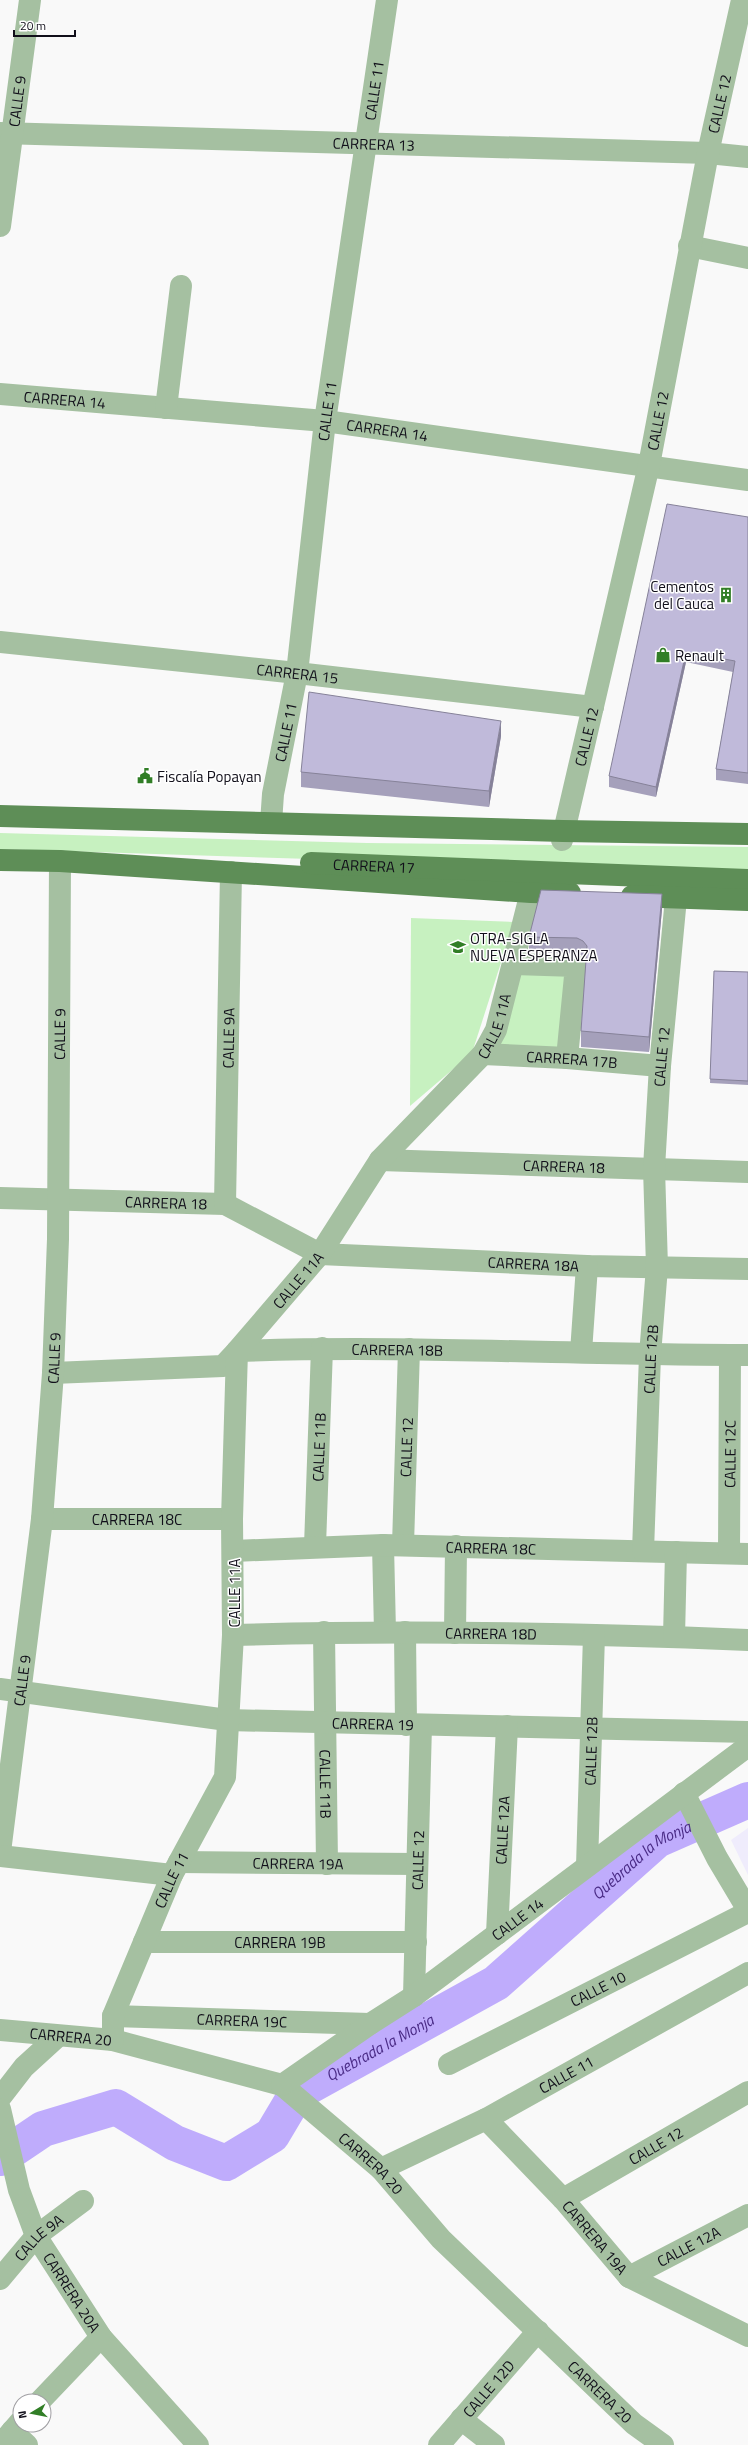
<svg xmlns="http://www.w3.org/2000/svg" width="748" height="2445" viewBox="0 0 748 2445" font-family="'Titillium Web',sans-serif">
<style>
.built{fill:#efecfc}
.green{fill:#c7f1c0}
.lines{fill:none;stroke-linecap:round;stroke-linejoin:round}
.river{stroke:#bfacfc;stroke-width:36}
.minor{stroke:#a5c0a1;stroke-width:22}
.major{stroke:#5e8e57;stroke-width:22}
.wall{fill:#a5a0bb}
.shaded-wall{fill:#868299}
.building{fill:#c0bada;stroke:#868299}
.labels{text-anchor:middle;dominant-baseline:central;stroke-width:3;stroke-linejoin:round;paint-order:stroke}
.street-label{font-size:15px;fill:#110f1a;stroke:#fff}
.poi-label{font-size:15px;fill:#110f1a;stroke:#fff;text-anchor:start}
.water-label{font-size:16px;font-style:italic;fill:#4a2b86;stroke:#fff}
</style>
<rect width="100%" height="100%" fill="#f9f9f9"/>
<path class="built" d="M 748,1828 L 748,1875 L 731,1840 Z"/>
<g class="green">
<path d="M 0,833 L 367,843 L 748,847 L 748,873 L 0,849 Z"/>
<path d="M 411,918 L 514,922 L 472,1053 L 410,1106 Z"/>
<path d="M 521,972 L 567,973 L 560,1050 L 499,1046 Z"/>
</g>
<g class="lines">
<path class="river" id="s1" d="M 0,2158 L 43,2129 L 116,2107 L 175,2143 L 226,2163 L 272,2135 L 297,2093 L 496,1983 L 657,1840 L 748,1800"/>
<g class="minor">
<path id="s2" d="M 0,133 L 708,153 L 748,157"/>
<path id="s3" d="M 0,226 L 30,0"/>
<path d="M 689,246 L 748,258"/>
<path id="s4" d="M 0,394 L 325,421 L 748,480"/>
<path d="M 166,408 L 181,286"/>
<path id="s5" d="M 0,642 L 297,673 L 593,707"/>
<path id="s6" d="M 271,823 L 273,794 L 297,673 L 325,421 L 387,0"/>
<path id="s7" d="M 562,840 L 649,465 L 708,153 L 742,0"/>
<path d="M 514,964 L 576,966 L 567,1058"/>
<path id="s8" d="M 483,1054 L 567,1058 L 660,1066"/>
<path id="s9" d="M 380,1160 L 748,1172"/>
<path id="s10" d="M 0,1198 L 225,1204 L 320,1254 L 587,1266 L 748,1269"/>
<path id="s11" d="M 225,1204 L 231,872"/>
<path d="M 581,1352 L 587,1266"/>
<path id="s12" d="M 53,1373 L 223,1366 L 237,1351 C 408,1345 578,1355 748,1355"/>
<path id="s13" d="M 42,1519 L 232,1519"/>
<path d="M 383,1545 L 385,1632"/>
<path id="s14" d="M 403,1545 L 409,1349"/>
<path id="s15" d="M 315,1546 L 322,1348"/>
<path id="s16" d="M 234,1551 L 383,1545 L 748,1554"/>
<path id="s17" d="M 643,1551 L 650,1355 L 657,1267 L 654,1168 L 660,1066 L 676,898"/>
<path id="s18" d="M 729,1553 L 730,1355"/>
<path id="s19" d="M 324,1632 L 327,1864"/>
<path d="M 405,1632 L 406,1725"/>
<path d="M 455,1633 L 456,1546"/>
<path id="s20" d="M 233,1635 C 405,1630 577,1633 748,1640"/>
<path d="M 674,1637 L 676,1552"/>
<path id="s21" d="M 0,1689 L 227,1720 L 748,1732"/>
<path d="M 684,1793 L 717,1858 L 748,1910"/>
<path id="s22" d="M 0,1852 L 42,1519 L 53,1373 L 58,1239 L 60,861"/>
<path d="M 0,1856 L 172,1875"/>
<path id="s23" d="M 179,1862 L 417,1864"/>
<path id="s24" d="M 587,1866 L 594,1635"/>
<path id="s25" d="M 497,1934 L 507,1726"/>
<path id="s26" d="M 144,1942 L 416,1942"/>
<path id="s27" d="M 414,1996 L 421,1725"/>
<path id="s28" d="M 113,2016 L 370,2024"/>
<path id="s29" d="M 0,2030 L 113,2040 L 282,2085 L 381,2169 L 441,2239 L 634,2424 L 663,2445"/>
<path id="s30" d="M 113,2040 L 113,2016 L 144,1942 L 172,1875 L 225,1777 L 233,1635 L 232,1519 L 237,1351 L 320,1254 L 380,1160 L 483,1054 L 496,1030 L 531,892"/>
<path id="s31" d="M 449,2064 L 748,1912"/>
<path id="s32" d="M 282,2085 L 370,2024 L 414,1996 L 748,1746"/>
<path d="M 0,2098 L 24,2067 L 58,2036"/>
<path id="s33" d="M 0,2109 L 19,2190 L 36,2236 L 101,2337 L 198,2445"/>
<path id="s34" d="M 486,2119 L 563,2199 L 629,2277 L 748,2336"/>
<path id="s35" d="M 381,2169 L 486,2119 L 748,1973"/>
<path id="s36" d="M 563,2199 L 748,2092"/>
<path id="s37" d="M 629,2277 L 748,2215"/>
<path id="s38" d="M 0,2279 L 36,2236 L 83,2201"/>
<path d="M 40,2401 L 101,2337"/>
<path d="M 461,2419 L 494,2445"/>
<path d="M 12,2431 L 27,2445"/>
<path d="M 0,2445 L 20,2422"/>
<path id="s39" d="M 439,2445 L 538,2331"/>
</g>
<g class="major">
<path d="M 0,816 L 563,831 L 748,834"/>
<path d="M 0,860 L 60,861 L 531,892 L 570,893"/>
<path id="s40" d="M 311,863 L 748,880"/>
<path d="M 632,896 L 748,900"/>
</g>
</g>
<g class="wall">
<path d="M 748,517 L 748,784 L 716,780 L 716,769 L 733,672 L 686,662 L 656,797 L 609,787 L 609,776 Z"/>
<path d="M 501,736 L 489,807 L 301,787 L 301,772 Z"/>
<path d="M 662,909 L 649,1052 L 581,1047 L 581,1031 L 586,960 L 583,956 L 577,954 L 529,952 L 529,937 Z"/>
<path d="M 714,971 L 748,972 L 748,1085 L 710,1083 Z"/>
</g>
<g class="shaded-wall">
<path d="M 686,652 L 686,662 L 656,797 L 656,787 Z"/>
<path d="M 501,721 L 501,736 L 489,807 L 489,791 Z"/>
<path d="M 662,894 L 662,909 L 649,1052 L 649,1037 Z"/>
</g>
<g class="building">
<path d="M 667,504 L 748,517 L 748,773 L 716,769 L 735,661 L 686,652 L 656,787 L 609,776 Z"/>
<path d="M 309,692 L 501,721 L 489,791 L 301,772 Z"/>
<path d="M 541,890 L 662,894 L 649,1037 L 581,1031 L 587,946 L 583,941 L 577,938 L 529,937 Z"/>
<path d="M 714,971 L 748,972 L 748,1081 L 710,1079 Z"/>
</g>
<defs>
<symbol id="building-bare" viewBox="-9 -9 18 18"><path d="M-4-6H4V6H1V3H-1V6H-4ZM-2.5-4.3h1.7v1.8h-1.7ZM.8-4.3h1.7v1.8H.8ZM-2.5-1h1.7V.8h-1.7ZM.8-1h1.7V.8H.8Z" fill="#317e26" stroke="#fff" stroke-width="2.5" paint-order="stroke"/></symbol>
<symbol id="shop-bare" viewBox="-9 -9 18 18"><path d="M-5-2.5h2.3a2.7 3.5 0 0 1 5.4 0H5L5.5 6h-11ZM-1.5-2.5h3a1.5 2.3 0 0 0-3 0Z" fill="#317e26" stroke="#fff" stroke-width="2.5" paint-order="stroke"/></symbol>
<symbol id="civic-bare" viewBox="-9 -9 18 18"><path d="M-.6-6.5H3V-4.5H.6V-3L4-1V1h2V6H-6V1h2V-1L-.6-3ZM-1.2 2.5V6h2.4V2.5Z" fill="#317e26" stroke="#fff" stroke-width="2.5" paint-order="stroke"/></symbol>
<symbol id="school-bare" viewBox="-9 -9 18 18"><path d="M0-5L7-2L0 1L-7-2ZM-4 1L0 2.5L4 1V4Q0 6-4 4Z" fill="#317e26" stroke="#fff" stroke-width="2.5" paint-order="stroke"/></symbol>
</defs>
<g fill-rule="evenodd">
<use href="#building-bare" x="715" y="584" width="22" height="22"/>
<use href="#shop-bare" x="652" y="644" width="22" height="22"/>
<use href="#civic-bare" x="134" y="765" width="22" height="22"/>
<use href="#school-bare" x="447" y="936" width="22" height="22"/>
</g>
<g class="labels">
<g class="street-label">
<text stroke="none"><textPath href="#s6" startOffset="740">CALLE 11</textPath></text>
<text stroke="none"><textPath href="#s3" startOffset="126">CALLE 9</textPath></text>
<text stroke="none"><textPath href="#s7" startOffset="753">CALLE 12</textPath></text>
<text stroke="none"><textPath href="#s2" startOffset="374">CARRERA 13</textPath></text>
<text stroke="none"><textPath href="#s4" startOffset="65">CARRERA 14</textPath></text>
<text stroke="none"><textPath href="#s6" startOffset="416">CALLE 11</textPath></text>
<text stroke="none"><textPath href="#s7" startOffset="430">CALLE 12</textPath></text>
<text stroke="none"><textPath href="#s4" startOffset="389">CARRERA 14</textPath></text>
<text stroke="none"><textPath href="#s5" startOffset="299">CARRERA 15</textPath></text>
<text stroke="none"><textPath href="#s6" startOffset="92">CALLE 11</textPath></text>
<text stroke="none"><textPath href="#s7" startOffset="106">CALLE 12</textPath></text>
<text stroke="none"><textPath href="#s40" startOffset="63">CARRERA 17</textPath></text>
<text stroke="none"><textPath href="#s30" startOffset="1132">CALLE 11A</textPath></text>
<text stroke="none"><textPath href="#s22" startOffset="821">CALLE 9</textPath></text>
<text stroke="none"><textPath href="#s11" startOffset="166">CALLE 9A</textPath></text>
<text stroke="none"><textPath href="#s17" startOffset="495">CALLE 12</textPath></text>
<text stroke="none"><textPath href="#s8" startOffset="89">CARRERA 17B</textPath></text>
<text stroke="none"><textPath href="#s9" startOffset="184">CARRERA 18</textPath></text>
<text stroke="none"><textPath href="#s10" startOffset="166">CARRERA 18</textPath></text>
<text stroke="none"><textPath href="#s10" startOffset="546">CARRERA 18A</textPath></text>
<text stroke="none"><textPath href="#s30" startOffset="808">CALLE 11A</textPath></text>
<text stroke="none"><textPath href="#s12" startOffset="351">CARRERA 18B</textPath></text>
<text stroke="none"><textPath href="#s22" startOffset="497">CALLE 9</textPath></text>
<text stroke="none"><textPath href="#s17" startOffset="192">CALLE 12B</textPath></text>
<text stroke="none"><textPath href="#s15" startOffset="99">CALLE 11B</textPath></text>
<text stroke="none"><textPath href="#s14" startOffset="98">CALLE 12</textPath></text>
<text stroke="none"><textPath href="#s18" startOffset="99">CALLE 12C</textPath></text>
<text stroke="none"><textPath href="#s13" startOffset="95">CARRERA 18C</textPath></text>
<text stroke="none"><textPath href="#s16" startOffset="257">CARRERA 18C</textPath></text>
<text transform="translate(234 1593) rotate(-90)">CALLE 11A</text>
<text stroke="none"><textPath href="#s20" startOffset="258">CARRERA 18D</textPath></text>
<text stroke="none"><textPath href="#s22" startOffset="173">CALLE 9</textPath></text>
<text stroke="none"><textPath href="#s21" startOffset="375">CARRERA 19</textPath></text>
<text stroke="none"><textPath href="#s24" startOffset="115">CALLE 12B</textPath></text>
<text stroke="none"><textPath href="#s19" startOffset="152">CALLE 11B</textPath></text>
<text stroke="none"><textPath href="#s25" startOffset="104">CALLE 12A</textPath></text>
<text stroke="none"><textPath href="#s27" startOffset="136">CALLE 12</textPath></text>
<text stroke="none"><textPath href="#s23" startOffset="119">CARRERA 19A</textPath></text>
<text stroke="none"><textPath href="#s30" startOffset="172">CALLE 11</textPath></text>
<text stroke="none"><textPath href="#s32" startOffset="288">CALLE 14</textPath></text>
<text stroke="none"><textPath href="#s26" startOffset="136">CARRERA 19B</textPath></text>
<text stroke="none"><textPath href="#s31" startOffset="167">CALLE 10</textPath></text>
<text stroke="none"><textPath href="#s28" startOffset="129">CARRERA 19C</textPath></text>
<text stroke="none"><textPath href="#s29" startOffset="71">CARRERA 20</textPath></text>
<text stroke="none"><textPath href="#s35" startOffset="208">CALLE 11</textPath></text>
<text stroke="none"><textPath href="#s36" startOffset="107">CALLE 12</textPath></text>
<text stroke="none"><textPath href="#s29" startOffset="407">CARRERA 20</textPath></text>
<text stroke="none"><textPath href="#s34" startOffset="161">CARRERA 19A</textPath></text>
<text stroke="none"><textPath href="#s38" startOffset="57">CALLE 9A</textPath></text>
<text stroke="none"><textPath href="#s37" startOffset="67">CALLE 12A</textPath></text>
<text stroke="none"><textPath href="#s33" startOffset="199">CARRERA 20A</textPath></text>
<text stroke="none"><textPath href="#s39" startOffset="75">CALLE 12D</textPath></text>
<text stroke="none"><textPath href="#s29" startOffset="731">CARRERA 20</textPath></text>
</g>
<g class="poi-label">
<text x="714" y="586" text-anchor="end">Cementos<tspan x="714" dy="17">del Cauca</tspan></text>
<text x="675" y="655">Renault</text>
<text x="157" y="776">Fiscalía Popayan</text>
<text x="470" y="938">OTRA-SIGLA<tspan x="470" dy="17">NUEVA ESPERANZA</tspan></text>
</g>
<g class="water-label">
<text stroke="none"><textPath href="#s1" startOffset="773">Quebrada la Monja</textPath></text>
<text stroke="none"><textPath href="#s1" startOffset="449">Quebrada la Monja</textPath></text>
</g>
</g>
<g transform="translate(32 2413) rotate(260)"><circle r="19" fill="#ffffff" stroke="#a09fa3"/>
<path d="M0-3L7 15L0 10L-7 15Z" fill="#317e26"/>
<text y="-6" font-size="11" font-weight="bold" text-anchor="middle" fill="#110f1a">N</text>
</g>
<path d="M14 30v6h61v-6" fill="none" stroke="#110f1a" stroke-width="2"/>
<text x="20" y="30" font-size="12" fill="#110f1a" stroke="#ffffff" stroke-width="3" paint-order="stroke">20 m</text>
</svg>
